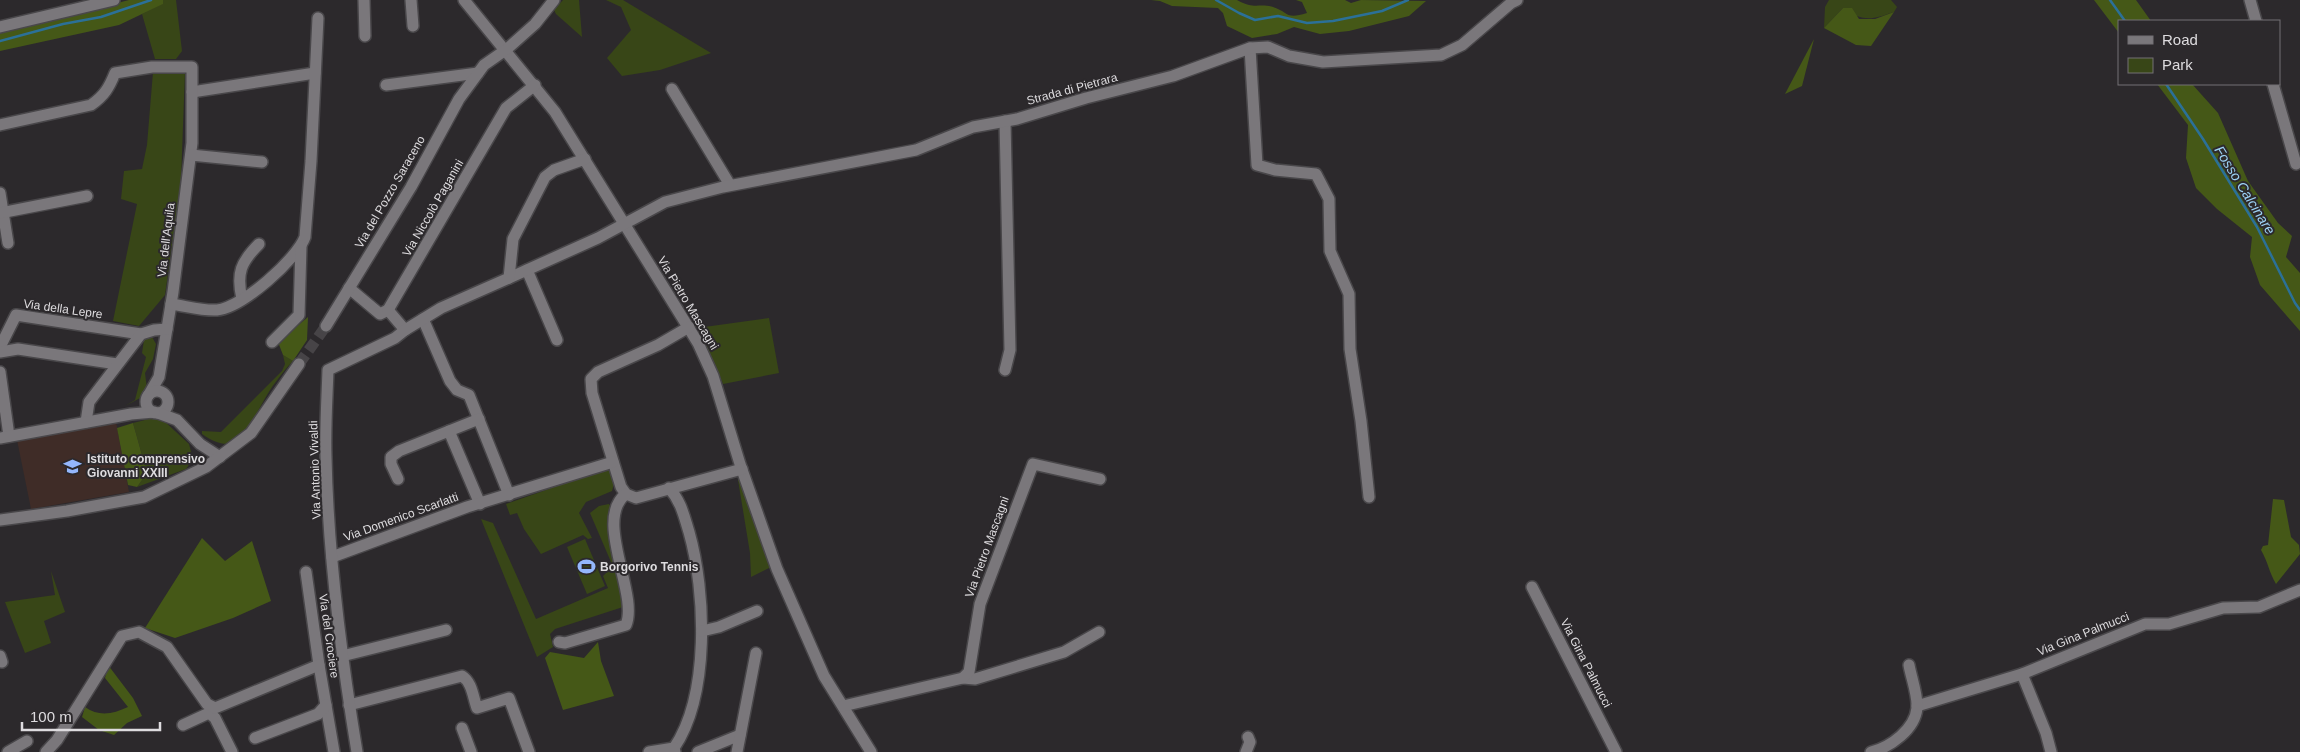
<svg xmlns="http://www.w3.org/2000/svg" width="2300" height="752" viewBox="0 0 2300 752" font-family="Helvetica,sans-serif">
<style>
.education{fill:#3f2c27}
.green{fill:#384617}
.forest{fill:#455817}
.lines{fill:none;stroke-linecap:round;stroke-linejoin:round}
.stream{stroke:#2b7098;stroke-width:2.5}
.minor-tunnel{stroke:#474447;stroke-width:11;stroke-dasharray:11 5.5;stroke-linecap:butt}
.minor-casing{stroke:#49474a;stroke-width:14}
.minor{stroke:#7a777b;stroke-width:11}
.labels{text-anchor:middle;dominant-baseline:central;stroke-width:4;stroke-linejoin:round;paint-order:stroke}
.street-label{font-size:12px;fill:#dedcdf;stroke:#2c292c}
.poi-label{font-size:12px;font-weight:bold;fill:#dedcdf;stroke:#2c292c;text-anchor:start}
.water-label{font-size:14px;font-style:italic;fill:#9dd2f5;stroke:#2c292c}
</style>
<rect width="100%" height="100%" fill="#2c292c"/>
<path class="education" d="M 116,422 L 129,492 L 31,509 L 17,440 Z"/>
<g class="green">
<path d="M 163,0 L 176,0 L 182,51 L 176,59 L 155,59 L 142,14 L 162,4 Z"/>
<path d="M 563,0 L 579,0 L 582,37 L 556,14 L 554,10 Z"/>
<path d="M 606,0 L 623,0 L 711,53 L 660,70 L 622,76 L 607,58 L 631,30 L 621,7 Z"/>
<path d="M 1829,0 L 1891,0 L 1897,7 L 1894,12 C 1871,20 1864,22 1843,8 L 1824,28 L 1825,7 Z"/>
<path d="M 153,72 L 185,72 L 181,180 L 165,295 L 139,326 L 113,321 L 137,204 L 121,199 L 124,171 L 142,169 L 147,145 Z"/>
<path d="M 769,318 L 779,373 L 723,384 L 715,364 L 697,328 Z"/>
<path d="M 152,337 L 156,344 L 153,359 L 145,373 L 147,389 L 144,396 L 125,406 L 135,400 L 146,357 L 142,353 L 144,340 Z"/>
<path d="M 283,355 L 293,361 C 282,373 271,387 263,402 C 247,429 239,460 202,434 L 202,431 L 221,432 L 282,371 L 285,364 Z"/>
<path d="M 149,419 L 162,419 L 189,444 L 193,459 L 186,469 L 137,487 L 147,473 L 133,423 Z"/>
<path d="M 609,468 C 615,476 615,481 612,491 L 586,502 L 579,513 L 592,538 L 588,539 L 583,535 L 541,554 L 524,529 L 517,513 L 510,515 L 506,504 Z"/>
<path d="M 741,479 L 771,567 L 751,577 L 750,553 L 738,480 Z"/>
<path d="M 609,504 L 612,509 L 613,544 L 623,607 L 555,629 L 550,634 L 553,647 L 537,657 L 481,519 L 493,523 L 536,619 L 608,588 L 603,576 L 610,569 L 611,562 L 590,513 L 599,506 Z"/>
<path d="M 585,539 L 605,586 L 587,594 L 567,547 Z"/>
<path d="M 51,571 L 65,612 L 44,621 L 51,643 L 25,653 L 5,602 L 55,595 Z"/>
</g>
<g class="forest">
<path d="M 129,0 L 163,0 L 163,4 L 119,25 L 0,51 L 0,33 Z"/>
<path d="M 1151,0 L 1237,0 C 1255,10 1258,3 1273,7 C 1289,12 1285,20 1307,13 L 1302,2 L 1296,0 L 1345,0 L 1351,3 L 1361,0 L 1426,1 L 1409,16 L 1349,31 L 1320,34 L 1294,27 L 1277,34 L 1252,38 L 1227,26 L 1223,13 L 1218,8 L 1172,6 L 1160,1 Z"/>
<path d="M 2094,0 L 2136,0 L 2151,21 L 2119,21 L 2119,33 Z"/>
<path d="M 1843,8 L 1852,8 L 1859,19 L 1875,19 L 1894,12 L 1871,46 L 1856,45 L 1824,28 Z"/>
<path d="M 1814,39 L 1802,86 L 1785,94 Z"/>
<path d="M 2157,84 L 2192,84 L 2218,113 L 2248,181 L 2278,223 L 2292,236 L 2286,257 L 2300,273 L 2300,331 L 2260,285 L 2250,257 L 2252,237 L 2217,209 L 2196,188 L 2186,158 L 2188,125 Z"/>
<path d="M 308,317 L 307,340 L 293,361 L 283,355 L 278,342 Z"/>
<path d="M 133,423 L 147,473 L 137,487 L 128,485 L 117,428 Z"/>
<path d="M 2273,499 L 2284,500 L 2291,537 L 2299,545 L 2300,554 L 2276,584 C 2269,572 2268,562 2261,550 L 2263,546 L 2268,545 Z"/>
<path d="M 202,538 L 225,561 L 252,541 L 271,601 L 233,618 L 175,638 L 145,628 Z"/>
<path d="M 598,642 L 601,661 L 614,696 L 563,710 L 545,658 L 550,652 L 584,658 Z"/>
<path d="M 108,665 L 133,698 L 142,716 L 127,723 L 114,735 L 99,730 L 82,717 L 85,707 C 99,717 113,714 128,707 L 105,678 Z"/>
</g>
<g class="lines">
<g class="stream">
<path d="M 1216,0 L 1239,13 L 1255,20 L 1278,16 L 1307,23 L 1333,21 L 1382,11 L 1408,0"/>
<path d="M 2110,0 L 2125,21"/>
<path d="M 0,41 L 63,24 L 101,17 L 151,0"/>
<path d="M 2166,84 L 2203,139 L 2257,227 L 2295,303 L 2300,310"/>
</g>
<path class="minor-tunnel" d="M 299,364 L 326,326"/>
<defs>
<g id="minor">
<path d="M 364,0 L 365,36"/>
<path d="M 411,0 L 413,26"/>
<path d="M 464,0 L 555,112 L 698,343 L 713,376 L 740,464 L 777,569 L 824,676 L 871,752"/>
<path d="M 2250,0 L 2256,21"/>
<path d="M 0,27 L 114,0"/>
<path d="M 1250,48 L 1257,165 L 1275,170 L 1316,174 L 1329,199 L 1330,251 L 1349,294 L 1350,349 L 1361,421 L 1369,497"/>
<path d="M 2273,84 L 2296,164"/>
<path d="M 386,85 L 478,73"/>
<path d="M 672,89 L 730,185"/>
<path d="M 192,92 L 315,73"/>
<path d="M 1005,121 L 1010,350 L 1005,370"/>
<path d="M 0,125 L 91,105 C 104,96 109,88 115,73 L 152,67 L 192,67 L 192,143 L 173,292 L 159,377 L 148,396"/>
<path d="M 191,155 L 262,162"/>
<path d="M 0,193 L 8,243"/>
<path d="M 0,213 L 87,196"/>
<path d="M 527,270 L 557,340"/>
<path d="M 509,278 L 598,238 L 665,202 L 723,187 L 916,150 L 973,127 L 1017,119 L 1086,98 L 1173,76 L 1250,48 L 1268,47 L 1289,56 L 1323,62 L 1441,55 L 1462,45 L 1511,3 L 1517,0"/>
<path d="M 349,288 L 380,314 L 388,310 L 506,108 L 535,85"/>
<path d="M 242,299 C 236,273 241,262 259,244"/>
<path d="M 171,304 C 186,306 202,311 217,310 C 242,308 297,259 305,237 L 311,161 L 318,18"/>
<path d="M 388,310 L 405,330"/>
<path d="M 423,319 L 450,381 L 457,390 L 469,395 L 509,495"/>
<path d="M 326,326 L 411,187 L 459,99 L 484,65 L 507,49 L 535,24 L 554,0"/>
<path d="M 689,327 L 658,345 L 598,372 L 591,379 L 592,393 L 621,487 L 626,494 L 636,498 L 742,469"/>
<path d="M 272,342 L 299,315 L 301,246"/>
<path d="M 0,347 L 16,315 L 141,334"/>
<path d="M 0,352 L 18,349 L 117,364"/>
<path d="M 0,372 L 9,436"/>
<circle cx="157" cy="402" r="11"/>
<path d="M 158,413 L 177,420 L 200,444 L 220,457"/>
<path d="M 86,422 L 89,402 L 141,334 L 154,330 L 167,329"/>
<path d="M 449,431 L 480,504"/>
<path d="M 0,438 L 131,414 L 154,412"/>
<path d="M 398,479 L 391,464 L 391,457 L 399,451 L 479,419"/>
<path d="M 669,488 C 681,501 684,516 689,532 C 706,592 710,695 674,748 L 675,752"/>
<path d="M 0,520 L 67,511 L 144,497 L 206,467 L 251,433 L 299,364"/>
<path d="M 332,557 L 467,507 L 613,462"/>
<path d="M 306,572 L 319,665 L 334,752"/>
<path d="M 1532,587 L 1616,752"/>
<path d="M 702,631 L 719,627 L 757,611"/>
<path d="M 559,642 L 565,643 L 626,625 C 639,594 593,519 626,494"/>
<path d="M 0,656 L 2,662"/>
<path d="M 342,656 L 446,630"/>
<path d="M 2022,674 L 2046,733 L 2051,752"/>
<path d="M 963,678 L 975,679 L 1064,652 L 1099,632"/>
<path d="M 349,705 L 462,676 C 472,682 473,697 477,708 L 509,698 L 529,752"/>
<path d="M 843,706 L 963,678 L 969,672 L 980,604 L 1033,464 L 1100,479"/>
<path d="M 1917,706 L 2022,674 L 2145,624 L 2169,624 L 2223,608 L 2259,607 L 2300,590"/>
<path d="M 183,725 L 209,713 L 215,718 L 232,752"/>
<path d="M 462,728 L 471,752"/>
<path d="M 255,738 L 318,714 L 326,705"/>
<path d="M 8,752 L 27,741"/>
<path d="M 46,752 L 57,740 L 122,636 L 139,632 L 167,647 L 207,704 L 215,708 L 319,665"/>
<path d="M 357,752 C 341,655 328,556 326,457 C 325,428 327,399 328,370 L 395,338 L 405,330 L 441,308 L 509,278 L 513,239 L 545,177 L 554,170 L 585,159"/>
<path d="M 649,752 L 674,748"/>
<path d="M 698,752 L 740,735"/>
<path d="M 737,752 L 756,653"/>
<path d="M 1246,752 L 1250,742 L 1248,737"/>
<path d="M 1871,752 C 1891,747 1915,729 1917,708 C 1918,695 1911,677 1909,665"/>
</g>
</defs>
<use href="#minor" class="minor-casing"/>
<use href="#minor" class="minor"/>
</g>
<defs>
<symbol id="school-bare" viewBox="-9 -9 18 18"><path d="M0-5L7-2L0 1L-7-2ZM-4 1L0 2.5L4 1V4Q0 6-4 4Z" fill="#94b7fd" stroke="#2c292c" stroke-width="2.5" paint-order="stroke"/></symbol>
<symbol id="stadium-bare" viewBox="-9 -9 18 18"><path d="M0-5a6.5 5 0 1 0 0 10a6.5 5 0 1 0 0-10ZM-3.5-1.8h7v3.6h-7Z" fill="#94b7fd" stroke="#2c292c" stroke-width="2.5" paint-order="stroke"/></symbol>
</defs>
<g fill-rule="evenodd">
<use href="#school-bare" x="60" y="454" width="25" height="25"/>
<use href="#stadium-bare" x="574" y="554" width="25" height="25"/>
</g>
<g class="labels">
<g class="street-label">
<text transform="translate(1072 89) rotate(-15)">Strada di Pietrara</text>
<text transform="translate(390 192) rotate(-60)">Via del Pozzo Saraceno</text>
<text transform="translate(433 208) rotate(-60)">Via Niccolò Paganini</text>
<text transform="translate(166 240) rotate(-83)">Via dell'Aquila</text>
<text transform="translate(688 303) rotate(59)">Via Pietro Mascagni</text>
<text transform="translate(63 309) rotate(8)">Via della Lepre</text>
<text transform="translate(315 470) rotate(-92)">Via Antonio Vivaldi</text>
<text transform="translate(401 517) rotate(-20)">Via Domenico Scarlatti</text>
<text transform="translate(987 547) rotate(-70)">Via Pietro Mascagni</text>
<text transform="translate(2083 634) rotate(-22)">Via Gina Palmucci</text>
<text transform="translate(329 636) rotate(82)">Via del Crociere</text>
<text transform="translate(1586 663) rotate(63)">Via Gina Palmucci</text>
</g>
<g class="poi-label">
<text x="87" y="459">Istituto comprensivo<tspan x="87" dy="14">Giovanni XXIII</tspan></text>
<text x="600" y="567">Borgorivo Tennis</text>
</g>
<g class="water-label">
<text transform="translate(2245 190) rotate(58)">Fosso Calcinare</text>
</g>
</g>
<rect x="2118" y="20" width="162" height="65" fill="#2c292c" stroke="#737174"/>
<rect x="2128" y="36" width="25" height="8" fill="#7a777b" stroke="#737174"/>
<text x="2162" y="45" font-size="15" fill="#dedcdf">Road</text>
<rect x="2128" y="58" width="25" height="15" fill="#384617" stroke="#737174"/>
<text x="2162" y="70" font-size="15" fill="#dedcdf">Park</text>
<path d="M22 722v8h138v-8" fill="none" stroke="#dedcdf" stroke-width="2.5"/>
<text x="30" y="722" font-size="15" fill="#dedcdf" stroke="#2c292c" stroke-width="4" paint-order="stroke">100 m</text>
</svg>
